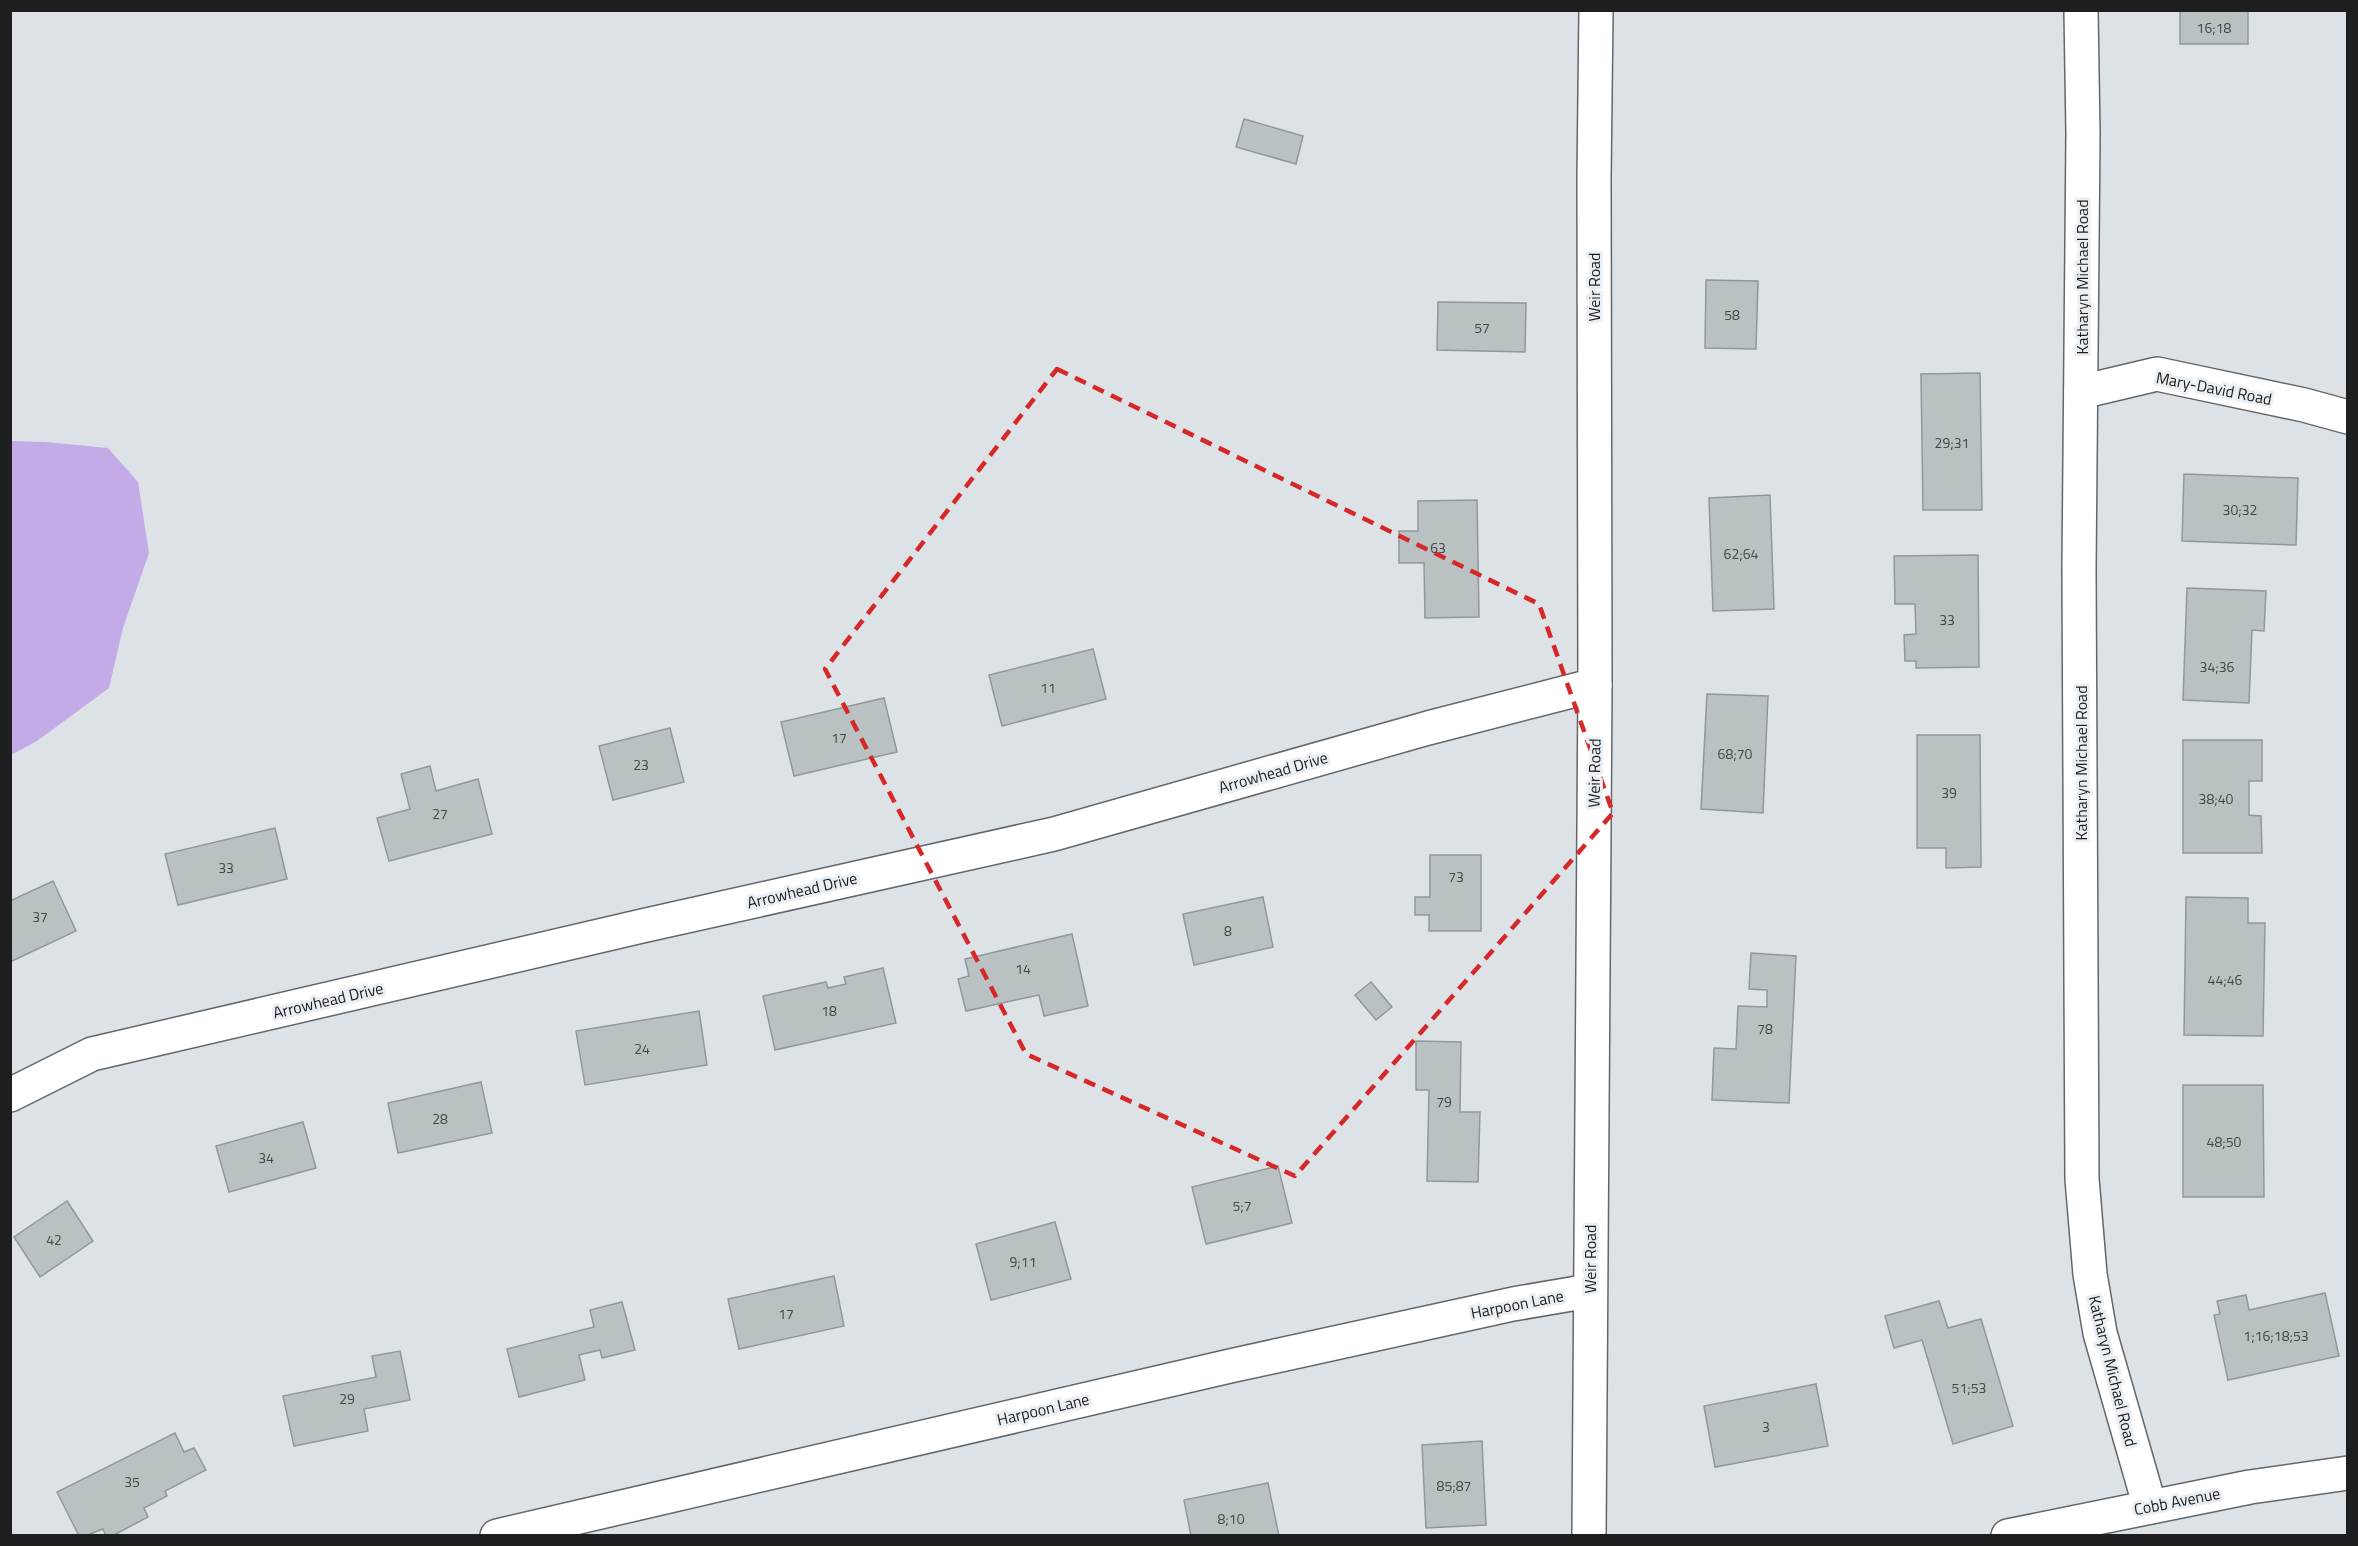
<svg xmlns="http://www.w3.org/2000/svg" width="2358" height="1546" viewBox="0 0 2358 1546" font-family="'Titillium Web',sans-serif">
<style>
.green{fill:#c3abe7}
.building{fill:#b9c1c3;stroke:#91989a;stroke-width:1.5}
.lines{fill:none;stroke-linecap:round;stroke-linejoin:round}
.street-casing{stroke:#63676b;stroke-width:36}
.secondary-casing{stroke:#63676b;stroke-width:36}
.street{stroke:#fff;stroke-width:33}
.secondary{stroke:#fff;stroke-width:33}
.marked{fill:none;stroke:#d62828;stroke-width:4.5;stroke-dasharray:12 8;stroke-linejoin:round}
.labels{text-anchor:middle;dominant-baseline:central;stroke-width:6;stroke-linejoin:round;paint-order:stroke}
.number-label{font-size:14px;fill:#434749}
.street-label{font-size:16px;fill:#1c1e20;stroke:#eaeff4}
</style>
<rect width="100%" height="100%" fill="#dde2e7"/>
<path class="green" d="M 11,441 L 46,442 L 108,448 L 138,482 L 149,553 L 123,628 L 109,688 L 37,741 L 11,755 Z"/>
<g class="building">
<rect x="2180" y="10" width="68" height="34"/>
<path d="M 1244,119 L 1303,136 L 1296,164 L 1236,147 Z"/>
<path d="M 1706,280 L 1758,281 L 1756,349 L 1705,348 Z"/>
<path d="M 1438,302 L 1526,303 L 1525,352 L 1437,350 Z"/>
<path d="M 1980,373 L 1982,510 L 1923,510 L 1921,374 Z"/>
<path d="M 2184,474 L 2298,478 L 2296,545 L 2182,541 Z"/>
<path d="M 1770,495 L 1774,609 L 1713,611 L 1709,498 Z"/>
<path d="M 1477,500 L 1479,617 L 1425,618 L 1424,563 L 1399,563 L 1399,531 L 1418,531 L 1418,501 Z"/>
<path d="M 1978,555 L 1979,667 L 1916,668 L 1916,661 L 1905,661 L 1904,635 L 1916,634 L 1915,604 L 1895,604 L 1894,556 Z"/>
<path d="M 2187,588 L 2266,591 L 2264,631 L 2252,630 L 2249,703 L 2183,700 Z"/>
<path d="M 1093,649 L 1106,699 L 1002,726 L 989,675 Z"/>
<path d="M 1707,694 L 1768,696 L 1763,813 L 1701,809 Z"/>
<path d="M 884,698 L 897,752 L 794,776 L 781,722 Z"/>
<path d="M 670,728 L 684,782 L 613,800 L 599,746 Z"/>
<path d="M 1917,735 L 1980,735 L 1981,867 L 1946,868 L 1946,848 L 1917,848 Z"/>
<path d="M 2183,740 L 2262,740 L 2262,781 L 2249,781 L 2249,815 L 2261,816 L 2262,853 L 2183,853 Z"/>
<path d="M 430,766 L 436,791 L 478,779 L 492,834 L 389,861 L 377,818 L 410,809 L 401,774 Z"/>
<path d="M 275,828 L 287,879 L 178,905 L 165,854 Z"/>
<path d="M 1430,855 L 1481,855 L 1481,931 L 1429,931 L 1429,915 L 1415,915 L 1415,897 L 1430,897 Z"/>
<path d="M 53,881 L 76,931 L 10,962 L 10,901 Z"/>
<path d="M 1263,897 L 1273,947 L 1194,965 L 1183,914 Z"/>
<path d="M 2186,897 L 2248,898 L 2248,923 L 2265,923 L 2263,1036 L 2184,1035 Z"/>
<path d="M 1072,934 L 1088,1006 L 1044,1016 L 1039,995 L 966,1011 L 958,979 L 969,976 L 965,959 Z"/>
<path d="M 1751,953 L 1796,956 L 1789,1103 L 1712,1100 L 1714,1048 L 1736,1049 L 1738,1006 L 1767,1007 L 1767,990 L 1749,989 Z"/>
<path d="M 883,968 L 896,1023 L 775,1050 L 763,996 L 826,982 L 828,988 L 846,984 L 844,977 Z"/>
<path d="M 1371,982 L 1392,1007 L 1376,1020 L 1355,995 Z"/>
<path d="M 699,1011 L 707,1065 L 585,1085 L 576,1031 Z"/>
<path d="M 1416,1041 L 1461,1042 L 1460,1112 L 1480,1112 L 1478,1182 L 1427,1181 L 1429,1090 L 1416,1090 Z"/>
<path d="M 481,1082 L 492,1133 L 398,1153 L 388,1103 Z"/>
<path d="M 2183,1085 L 2263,1085 L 2264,1197 L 2183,1197 Z"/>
<path d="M 303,1122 L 316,1168 L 229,1192 L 216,1146 Z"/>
<path d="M 1278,1166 L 1292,1223 L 1206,1244 L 1192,1187 Z"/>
<path d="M 67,1201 L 93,1241 L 40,1277 L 14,1237 Z"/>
<path d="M 1055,1222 L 1071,1279 L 991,1300 L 976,1244 Z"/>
<path d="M 834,1276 L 844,1326 L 739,1349 L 728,1299 Z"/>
<path d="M 2325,1293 L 2339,1356 L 2228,1380 L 2214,1315 L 2220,1314 L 2217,1301 L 2246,1295 L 2249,1310 Z"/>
<path d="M 1939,1301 L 1948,1328 L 1981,1319 L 2013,1426 L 1953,1444 L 1922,1340 L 1894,1348 L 1885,1316 Z"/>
<path d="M 622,1302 L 635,1350 L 602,1358 L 600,1350 L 579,1355 L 585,1380 L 519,1397 L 507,1349 L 594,1327 L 590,1310 Z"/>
<path d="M 400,1351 L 410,1400 L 364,1409 L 368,1431 L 294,1446 L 283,1396 L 376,1377 L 372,1356 Z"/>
<path d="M 1816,1384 L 1828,1446 L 1715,1467 L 1704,1406 Z"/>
<path d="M 175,1433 L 184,1452 L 194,1448 L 206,1470 L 165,1491 L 167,1496 L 144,1508 L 148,1517 L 112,1536 L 106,1536 L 103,1529 L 85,1536 L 79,1536 L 57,1492 Z"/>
<path d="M 1482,1441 L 1486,1525 L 1426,1528 L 1422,1445 Z"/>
<path d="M 1268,1483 L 1279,1536 L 1191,1536 L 1184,1500 Z"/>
</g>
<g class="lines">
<defs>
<g id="street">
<path d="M 2081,10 L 2083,134 L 2079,569 L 2082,1179 L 2090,1274 L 2100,1333 L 2150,1507"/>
<path d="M 2081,392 L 2157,374 L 2304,405 L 2348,417"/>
<path d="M 10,1095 L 92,1054 L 642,926 L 1054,834 L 1428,728 L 1595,685"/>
<path d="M 497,1536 L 1230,1366 L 1513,1304 L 1589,1291"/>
<path d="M 2008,1536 L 2250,1487 L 2348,1473"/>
</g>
<path id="secondary" d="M 1589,1536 L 1595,685 L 1594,178 L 1596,10"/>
</defs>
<use href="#street" class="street-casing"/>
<use href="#secondary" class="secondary-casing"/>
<use href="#street" class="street"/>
<use href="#secondary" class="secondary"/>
</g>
<path class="marked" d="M 1057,369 L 1539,604 L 1613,813 L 1295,1176 L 1026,1054 L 825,669 Z"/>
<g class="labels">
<g class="number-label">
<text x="2214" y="27">16;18</text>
<text x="1732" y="314">58</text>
<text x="1482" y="327">57</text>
<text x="1952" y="442">29;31</text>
<text x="2240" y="509">30;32</text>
<text x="1438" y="547">63</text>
<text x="1741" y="553">62;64</text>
<text x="1947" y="619">33</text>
<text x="2217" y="666">34;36</text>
<text x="1048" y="687">11</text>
<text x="839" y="737">17</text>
<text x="1735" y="753">68;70</text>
<text x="641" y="764">23</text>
<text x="1949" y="792">39</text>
<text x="2216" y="798">38;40</text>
<text x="440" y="813">27</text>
<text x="226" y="867">33</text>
<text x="1456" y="876">73</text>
<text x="40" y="916">37</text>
<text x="1228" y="930">8</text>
<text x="1023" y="968">14</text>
<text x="2225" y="979">44;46</text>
<text x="829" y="1010">18</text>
<text x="1765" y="1028">78</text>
<text x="642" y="1048">24</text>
<text x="1444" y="1101">79</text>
<text x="440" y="1118">28</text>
<text x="2224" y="1141">48;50</text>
<text x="266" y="1157">34</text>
<text x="1242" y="1205">5;7</text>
<text x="54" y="1239">42</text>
<text x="1023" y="1261">9;11</text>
<text x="786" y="1313">17</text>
<text x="2276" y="1335">1;16;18;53</text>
<text x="1969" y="1387">51;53</text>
<text x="347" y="1398">29</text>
<text x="1766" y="1426">3</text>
<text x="132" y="1481">35</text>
<text x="1454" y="1485">85;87</text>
<text x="1231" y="1518">8;10</text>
</g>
<g class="street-label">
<text transform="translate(2082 277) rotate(-90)">Katharyn Michael Road</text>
<text transform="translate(1594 287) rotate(-90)">Weir Road</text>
<text transform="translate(2214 388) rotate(11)">Mary-David Road</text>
<text transform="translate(2081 763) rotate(-90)">Katharyn Michael Road</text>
<text transform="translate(1273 772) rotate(-16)">Arrowhead Drive</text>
<text transform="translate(1594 773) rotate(-89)">Weir Road</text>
<text transform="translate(802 890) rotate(-13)">Arrowhead Drive</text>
<text transform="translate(328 1000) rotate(-13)">Arrowhead Drive</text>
<text transform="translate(1590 1259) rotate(-90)">Weir Road</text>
<text transform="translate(1517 1304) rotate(-11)">Harpoon Lane</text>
<text transform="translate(2113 1371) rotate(76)">Katharyn Michael Road</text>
<text transform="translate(1043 1409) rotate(-13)">Harpoon Lane</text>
<text transform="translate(2177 1501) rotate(-11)">Cobb Avenue</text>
</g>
</g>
<rect width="2358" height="1546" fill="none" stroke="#1c1e20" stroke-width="24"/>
</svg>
